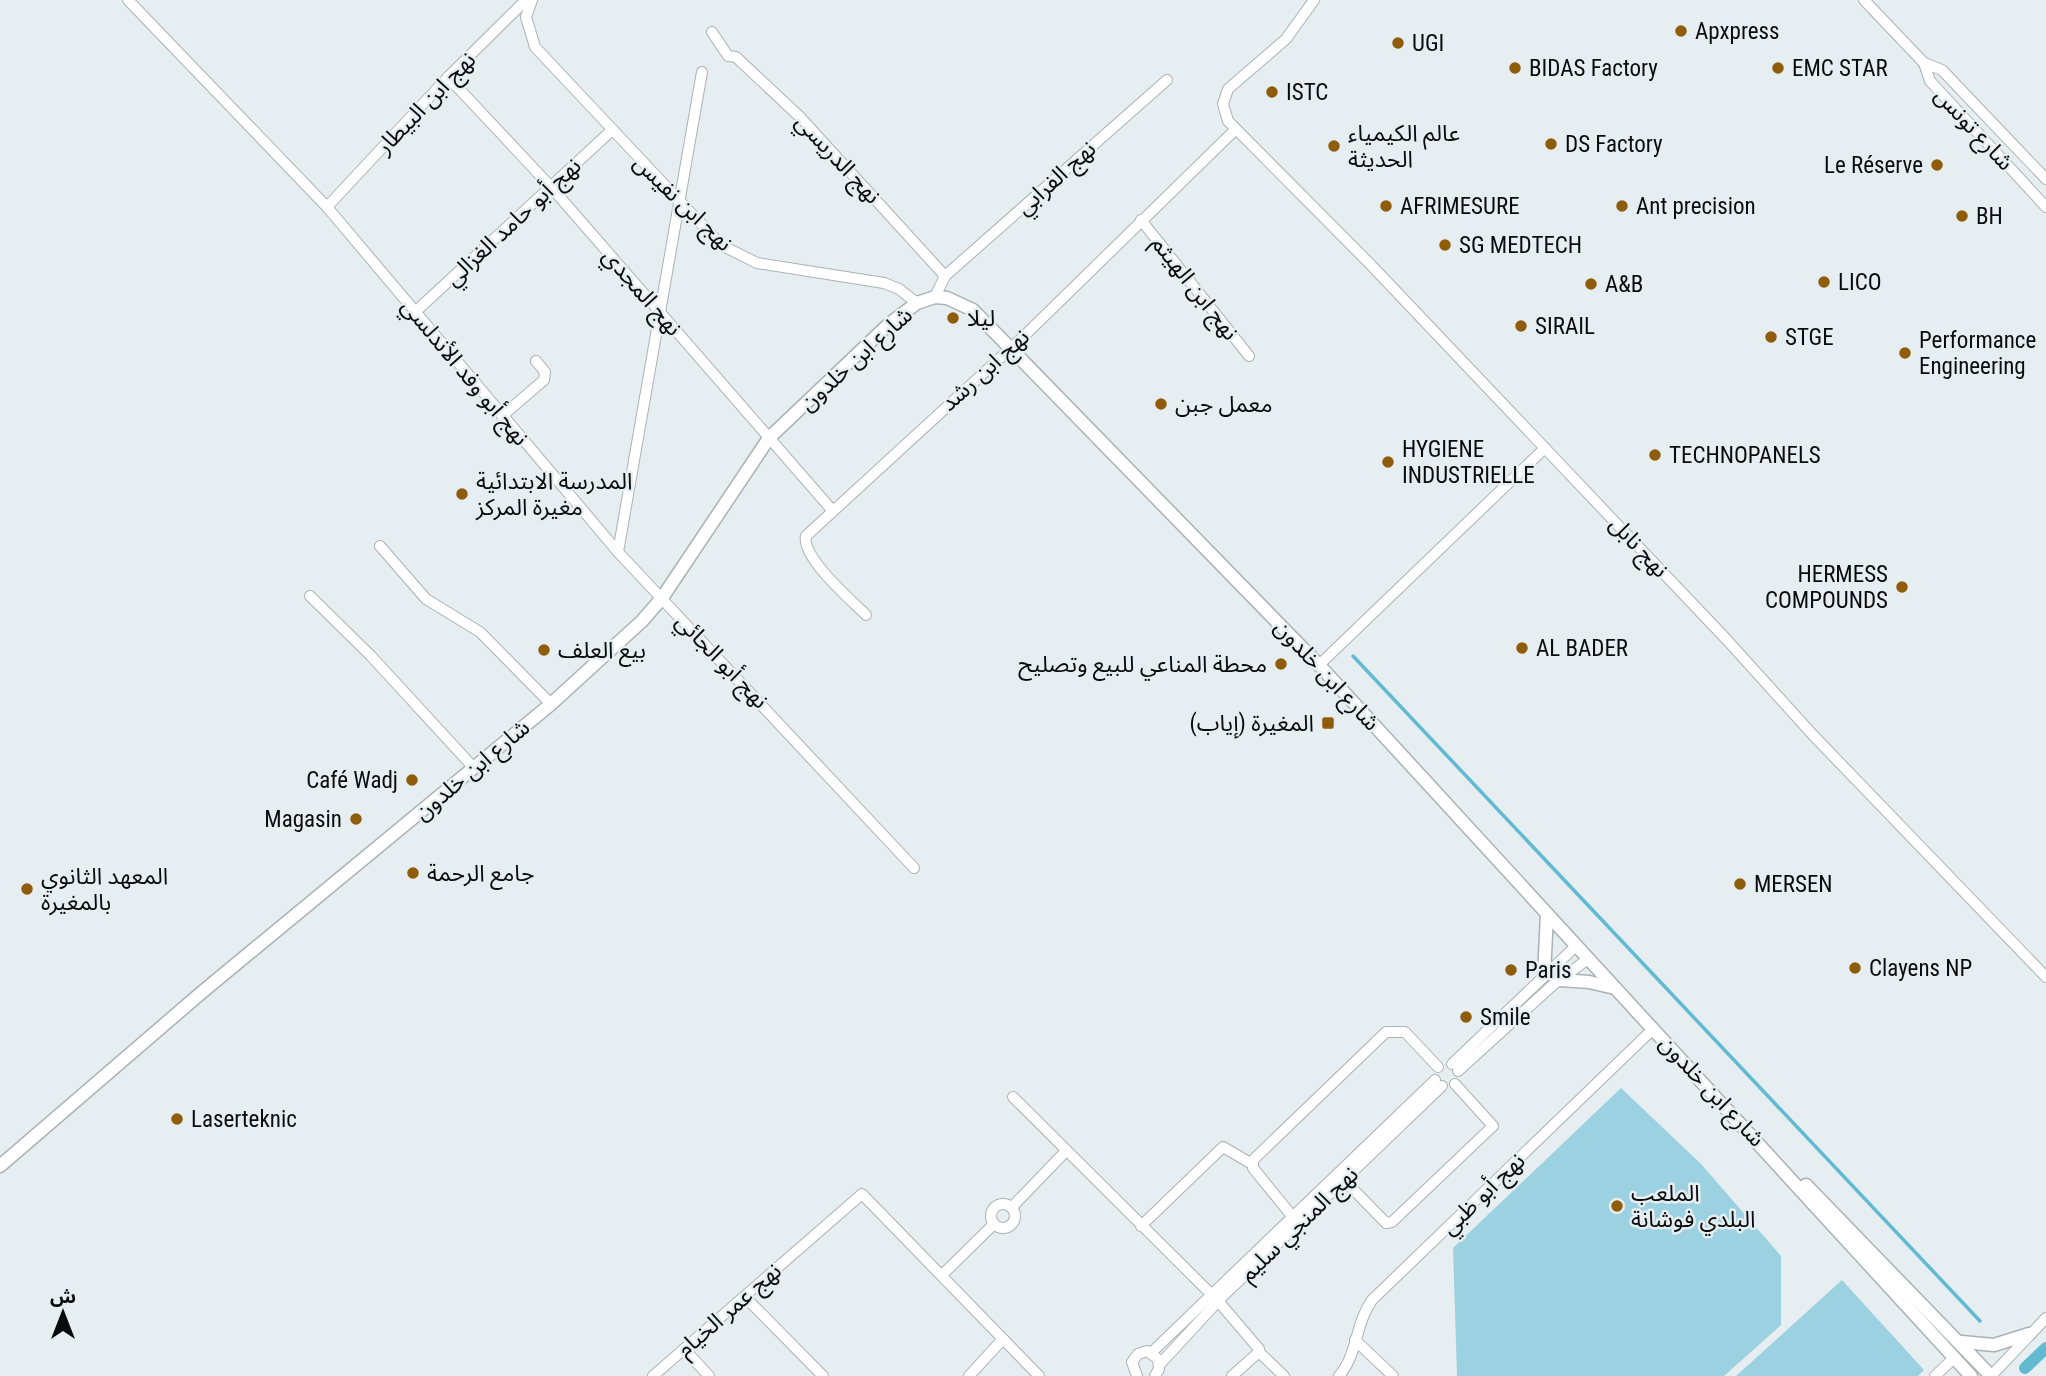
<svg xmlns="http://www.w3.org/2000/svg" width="2046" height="1376" viewBox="0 0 2046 1376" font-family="'Roboto Condensed','Noto Sans Arabic',sans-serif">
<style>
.green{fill:#9bd1e1}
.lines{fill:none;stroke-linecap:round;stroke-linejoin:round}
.stream{stroke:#61bad1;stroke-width:3.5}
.canal{stroke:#61bad1;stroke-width:12}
.minor-casing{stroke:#aab2b4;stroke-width:12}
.tertiary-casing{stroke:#aab2b4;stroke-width:15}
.minor{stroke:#fff;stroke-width:10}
.tertiary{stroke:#fff;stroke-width:12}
.poi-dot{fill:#8e5c0a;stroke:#e6eef1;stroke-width:2.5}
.labels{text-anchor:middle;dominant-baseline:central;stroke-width:5;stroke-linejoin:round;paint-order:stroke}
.poi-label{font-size:23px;fill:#090c0d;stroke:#e6eef1;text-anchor:start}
.street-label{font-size:23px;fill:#090c0d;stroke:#e6eef1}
</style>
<rect width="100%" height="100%" fill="#e6eef1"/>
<g class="green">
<path d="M 1621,1088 L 1701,1164 L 1781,1256 L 1781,1325 L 1724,1376 L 1457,1376 L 1453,1248 Z"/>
<path d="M 1842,1280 L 1924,1370 L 1918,1376 L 1736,1376 Z"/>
</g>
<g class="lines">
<path class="stream" d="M 1353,656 L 1980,1321"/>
<path class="canal" d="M 2025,1368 L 2046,1348"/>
<defs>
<g id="minor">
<path d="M 128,0 L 327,207 L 618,552 L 914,868"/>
<path d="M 532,0 L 526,17 L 535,47 L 721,245 L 757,263 L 884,283 L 899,289 L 917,303"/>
<path d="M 1314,0 L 1286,39 L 1228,89 L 1223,104 L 1228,121 L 1372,266 L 1727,640 L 1812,734 L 2046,977"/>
<path d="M 1864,0 L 1924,63 L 1942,70 L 2046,179"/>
<path d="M 712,32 L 728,56 L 736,57 L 801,118 L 945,276 L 935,297"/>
<path d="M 1924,63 L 1930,81 L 2046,207"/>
<path d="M 448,77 L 551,187 L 832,510"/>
<path d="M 327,207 L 448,77 L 526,0"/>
<path d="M 1141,220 L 1249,356"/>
<path d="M 945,276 L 1167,80"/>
<path d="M 414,313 L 611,131"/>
<path d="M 502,416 L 544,380 L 545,372 L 536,361"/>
<path d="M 380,546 L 426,599 L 480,632 L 551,704"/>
<path d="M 618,552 L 702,72"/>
<path d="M 310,596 L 371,656 L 474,768"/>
<path d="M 866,615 C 851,600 801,557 806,536 L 1023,337 L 1235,130"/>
<path d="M 1319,665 L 1545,448"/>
<path d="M 1452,1064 L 1576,946"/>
<path d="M 1458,1071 L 1554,984 L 1588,959"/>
<path d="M 1013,1097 L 1218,1301 L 1259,1349 L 1259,1352 L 1232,1376"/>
<path d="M 1342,1178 L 1386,1223 L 1392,1222 L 1493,1126 L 1455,1084"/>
<circle cx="1003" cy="1216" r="12"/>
<path d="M 1012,1207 L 1065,1152"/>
<path d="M 1292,1216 L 1253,1168 L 1253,1160 L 1386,1032 L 1405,1032 L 1438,1067"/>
<path d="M 1141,1226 L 1223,1147 L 1252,1164"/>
<path d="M 942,1275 L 994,1224"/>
<path d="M 745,1297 L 823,1376"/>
<path d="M 1355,1340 L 1393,1376"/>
<path d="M 684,1349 L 709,1376"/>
<path d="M 1259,1352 L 1284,1376"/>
<path d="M 1151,1353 L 1435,1080"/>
<path d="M 1160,1364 L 1221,1298 L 1442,1086"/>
<path d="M 653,1376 L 862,1194 L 1039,1376"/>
<path d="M 969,1376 L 1003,1339"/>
<path d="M 1137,1376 L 1132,1362 L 1138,1354 L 1147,1351 L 1158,1359 L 1159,1369 L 1155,1376"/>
<path d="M 1339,1376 C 1358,1354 1355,1324 1372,1300 L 1653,1029"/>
<path d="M 1935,1376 L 1954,1358"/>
<path d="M 1991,1376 L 2046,1318"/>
</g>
<g id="tertiary">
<path d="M 1544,975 L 1547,914"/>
<path d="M 1560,980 L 1589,982 L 1615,988"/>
<path d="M 0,1166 L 201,993 L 551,704 L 642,621 L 662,598 L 769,438 L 889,324 L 917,303 L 935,297 L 947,298 L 973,310 L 1319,665 L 1971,1376"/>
<path d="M 1806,1185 L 1991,1376"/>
<path d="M 1962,1342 L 1994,1345 L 2029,1334"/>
</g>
</defs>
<use href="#minor" class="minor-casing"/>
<use href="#tertiary" class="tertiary-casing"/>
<use href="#minor" class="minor"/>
<use href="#tertiary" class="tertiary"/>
</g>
<g class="poi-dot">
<circle cx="1681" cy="31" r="7"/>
<circle cx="1398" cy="43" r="7"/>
<circle cx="1515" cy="68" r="7"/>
<circle cx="1778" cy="68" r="7"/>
<circle cx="1272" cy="92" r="7"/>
<circle cx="1551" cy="144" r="7"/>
<circle cx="1334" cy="146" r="7"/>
<circle cx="1937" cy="165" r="7"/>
<circle cx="1386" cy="206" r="7"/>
<circle cx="1622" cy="206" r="7"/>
<circle cx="1962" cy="216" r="7"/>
<circle cx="1445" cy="245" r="7"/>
<circle cx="1824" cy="282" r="7"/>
<circle cx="1591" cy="284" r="7"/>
<circle cx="953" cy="318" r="7"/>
<circle cx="1521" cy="326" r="7"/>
<circle cx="1771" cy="337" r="7"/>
<circle cx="1905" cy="353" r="7"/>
<circle cx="1161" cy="404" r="7"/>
<circle cx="1655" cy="455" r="7"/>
<circle cx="1388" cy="462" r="7"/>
<circle cx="462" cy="494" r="7"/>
<circle cx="1902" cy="587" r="7"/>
<circle cx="1522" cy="648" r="7"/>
<circle cx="544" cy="650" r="7"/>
<circle cx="1281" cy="664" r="7"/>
<rect x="1321" y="716" width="14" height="14" rx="3.5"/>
<circle cx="412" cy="780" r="7"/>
<circle cx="356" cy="819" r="7"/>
<circle cx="413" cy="873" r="7"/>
<circle cx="1740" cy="884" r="7"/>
<circle cx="27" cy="889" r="7"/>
<circle cx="1855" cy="968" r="7"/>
<circle cx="1511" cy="970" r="7"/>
<circle cx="1466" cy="1017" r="7"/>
<circle cx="177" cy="1119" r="7"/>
<circle cx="1617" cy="1206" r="7"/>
</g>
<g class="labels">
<g class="poi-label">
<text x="1695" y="31">Apxpress</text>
<text x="1412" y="43">UGI</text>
<text x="1529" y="68">BIDAS Factory</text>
<text x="1792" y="68">EMC STAR</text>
<text x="1286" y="92">ISTC</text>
<text x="1348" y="133">عالم الكيمياء<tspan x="1348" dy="26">الحديثة</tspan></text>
<text x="1565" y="144">DS Factory</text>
<text x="1923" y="165" text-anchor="end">Le Réserve</text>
<text x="1400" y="206">AFRIMESURE</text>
<text x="1636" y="206">Ant precision</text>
<text x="1976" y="216">BH</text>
<text x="1459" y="245">SG MEDTECH</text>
<text x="1838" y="282">LICO</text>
<text x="1605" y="284">A&amp;B</text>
<text x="967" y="318">ليلا</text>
<text x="1535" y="326">SIRAIL</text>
<text x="1785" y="337">STGE</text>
<text x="1919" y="340">Performance<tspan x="1919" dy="26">Engineering</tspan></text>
<text x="1175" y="404">معمل جبن</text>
<text x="1402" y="449">HYGIENE<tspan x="1402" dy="26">INDUSTRIELLE</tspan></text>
<text x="1669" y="455">TECHNOPANELS</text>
<text x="476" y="481">المدرسة الابتدائية<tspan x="476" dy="26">مغيرة المركز</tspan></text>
<text x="1888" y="574" text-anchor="end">HERMESS<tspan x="1888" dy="26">COMPOUNDS</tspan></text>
<text x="1536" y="648">AL BADER</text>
<text x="558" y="650">بيع العلف</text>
<text x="1267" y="664" text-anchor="end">محطة المناعي للبيع وتصليح</text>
<text x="1314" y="723" text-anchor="end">المغيرة (إياب)</text>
<text x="398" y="780" text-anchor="end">Café Wadj</text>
<text x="342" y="819" text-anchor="end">Magasin</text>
<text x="427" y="873">جامع الرحمة</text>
<text x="41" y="876">المعهد الثانوي<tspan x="41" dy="26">بالمغيرة</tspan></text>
<text x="1754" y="884">MERSEN</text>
<text x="1869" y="968">Clayens NP</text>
<text x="1525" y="970">Paris</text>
<text x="1480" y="1017">Smile</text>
<text x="191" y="1119">Laserteknic</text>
<text x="1631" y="1193">الملعب<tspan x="1631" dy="26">البلدي فوشانة</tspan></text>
</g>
<g class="street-label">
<text transform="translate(426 103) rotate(-46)">نهج ابن البيطار</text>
<text transform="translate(1974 129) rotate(47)">شارع تونس</text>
<text transform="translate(838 159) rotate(47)">نهج الدريسي</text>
<text transform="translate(1056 178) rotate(-42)">نهج الفرابي</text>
<text transform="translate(683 203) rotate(44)">نهج ابن نفيس</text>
<text transform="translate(513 222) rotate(-43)">نهج أبو حامد الغزالي</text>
<text transform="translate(1195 288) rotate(52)">نهج ابن الهيثم</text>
<text transform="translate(642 292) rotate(49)">نهج المجدي</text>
<text transform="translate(856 359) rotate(-42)">شارع ابن خلدون</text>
<text transform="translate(985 370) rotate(-42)">نهج ابن رشد</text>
<text transform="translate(465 372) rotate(50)">نهج أبو وفد الأندلسي</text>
<text transform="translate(1639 547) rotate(47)">نهج نابل</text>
<text transform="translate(722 661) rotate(46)">نهج أبو الجائي</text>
<text transform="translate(1327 675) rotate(47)">شارع ابن خلدون</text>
<text transform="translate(472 770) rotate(-40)">شارع ابن خلدون</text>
<text transform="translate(1712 1091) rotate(47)">شارع ابن خلدون</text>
<text transform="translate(1483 1194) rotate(-44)">نهج أبو ظبي</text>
<text transform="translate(1299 1224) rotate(-44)">نهج المنجي سليم</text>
<text transform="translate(729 1310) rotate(-41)">نهج عمر الخيام</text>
</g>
</g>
<g transform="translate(63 1313)" stroke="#e6eef1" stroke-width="5" paint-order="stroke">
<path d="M0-5L12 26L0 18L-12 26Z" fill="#090c0d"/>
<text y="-10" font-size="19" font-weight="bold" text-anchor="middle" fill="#090c0d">ش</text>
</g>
</svg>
